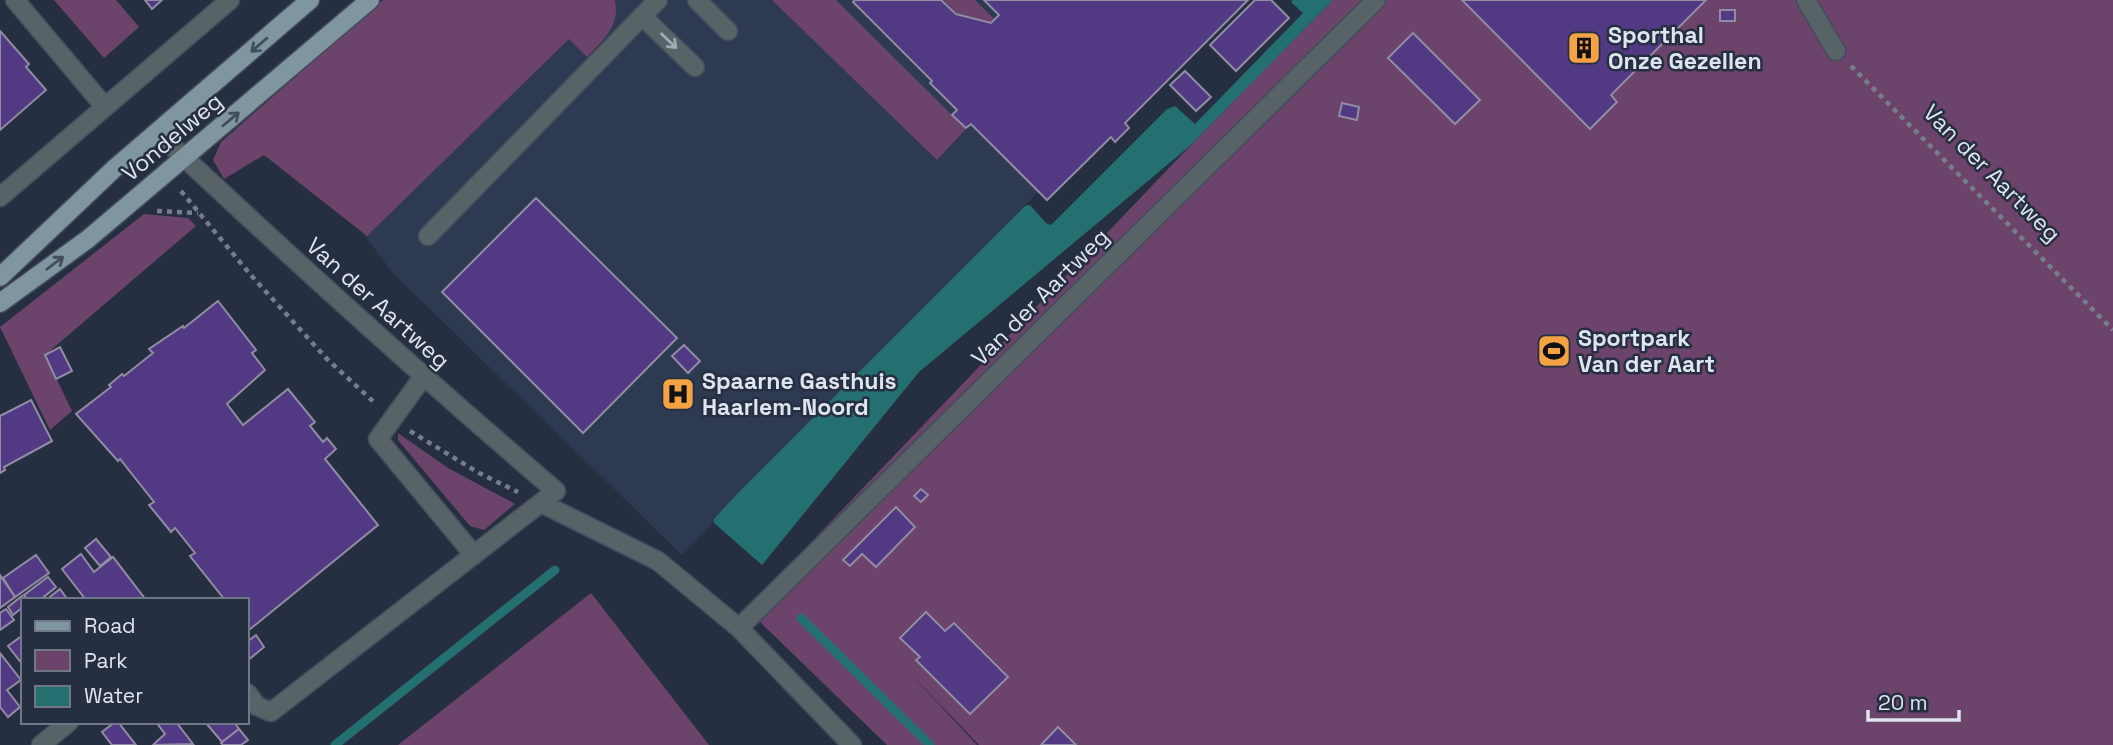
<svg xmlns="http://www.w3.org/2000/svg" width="2113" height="745" viewBox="0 0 2113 745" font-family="'Space Grotesk',sans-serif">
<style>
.built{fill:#2e3a51}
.green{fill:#6c436a}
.water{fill:#246f70}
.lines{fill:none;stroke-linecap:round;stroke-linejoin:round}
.stream{stroke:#246f70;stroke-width:9}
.building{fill:#513983;stroke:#918ca3;stroke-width:2}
.service-casing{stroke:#434c5d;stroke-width:21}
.minor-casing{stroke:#434c5d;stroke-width:21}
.primary-casing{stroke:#434c5d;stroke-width:21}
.path{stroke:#767e8d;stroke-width:4.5;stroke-dasharray:5 5;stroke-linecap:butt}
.service{stroke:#586368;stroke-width:18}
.minor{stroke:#586368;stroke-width:18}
.primary{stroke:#7f95a0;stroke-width:18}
.oneway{stroke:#a2aab3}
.oneway2{stroke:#414e5e}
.labels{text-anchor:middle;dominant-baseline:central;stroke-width:5;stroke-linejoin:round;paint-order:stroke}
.poi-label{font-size:23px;font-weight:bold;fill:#dee5f0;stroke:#262f41;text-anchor:start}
.street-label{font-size:23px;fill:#dee5f0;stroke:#262f41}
</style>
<rect width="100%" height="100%" fill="#262f41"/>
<path class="built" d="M 464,0 L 1227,0 L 682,555 L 393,273 L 301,152 Z"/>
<g class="green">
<path d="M 54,0 L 116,0 L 139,27 L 104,58 Z"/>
<path d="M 383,0 L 615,0 C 620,27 604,39 587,57 L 569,39 L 367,236 L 264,155 L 224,179 L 213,160 L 221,142 Z"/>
<path d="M 772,0 L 836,0 L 966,129 L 937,160 Z"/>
<path d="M 943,0 L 975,0 L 994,19 L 991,23 L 957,13 Z"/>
<path d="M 1333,0 L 2113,0 L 2113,745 L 979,745 L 905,668 L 977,745 L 887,745 L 760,622 L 809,569 L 797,557 L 1191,145 Z"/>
<path d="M 144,214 L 188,218 L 196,226 L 45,355 L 72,411 L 50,430 L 0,327 Z"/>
<path d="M 398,433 L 448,468 L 515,504 L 484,530 L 470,526 L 398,440 Z"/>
<path d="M 591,593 L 709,745 L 398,745 Z"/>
</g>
<path class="water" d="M 1293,0 L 1333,0 L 1191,145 L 919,372 L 762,565 L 714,523 L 714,519 L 736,495 L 1025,206 L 1030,205 L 1046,223 L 1051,225 L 1167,109 L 1175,106 L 1195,124 L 1303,13 L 1291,2 Z"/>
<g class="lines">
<g class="stream">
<path d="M 801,618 L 930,745"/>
<path d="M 335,745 L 555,570"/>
</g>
</g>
<g class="building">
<path d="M 145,0 L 162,0 L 152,9 Z"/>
<path d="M 855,0 L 941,0 L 956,14 L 991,23 L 999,15 L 984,0 L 1248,0 L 1125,123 L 1129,128 L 1115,142 L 1111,137 L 1047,200 L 971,124 L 966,128 L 952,115 L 957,110 L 930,83 L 932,81 L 853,2 Z"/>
<path d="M 1255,0 L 1271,0 L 1289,18 L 1236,71 L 1210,45 Z"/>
<path d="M 1462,0 L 1706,0 L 1611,95 L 1617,102 L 1590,129 Z"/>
<rect x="1720" y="10" width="15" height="11"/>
<path d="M 0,31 L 29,64 L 26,67 L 46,90 L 0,130 Z"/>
<path d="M 1413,33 L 1480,100 L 1455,124 L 1388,58 Z"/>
<path d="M 1185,71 L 1211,97 L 1196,111 L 1170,85 Z"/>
<path d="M 1342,103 L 1359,107 L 1357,120 L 1339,116 Z"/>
<path d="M 536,198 L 677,338 L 583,433 L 442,292 Z"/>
<path d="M 218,301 L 256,350 L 252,353 L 265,370 L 227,404 L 243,425 L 288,389 L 315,422 L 310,426 L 323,442 L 327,438 L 336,449 L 325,459 L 378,525 L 249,630 L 247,600 L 225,600 L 190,556 L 195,553 L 175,528 L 171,532 L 149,505 L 154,502 L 120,459 L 118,461 L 76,414 L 111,387 L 109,385 L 122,374 L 124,376 L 153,353 L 149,349 L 183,326 L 184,328 Z"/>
<path d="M 684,345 L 700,361 L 688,373 L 672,356 Z"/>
<path d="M 60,347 L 72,371 L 56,379 L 45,355 Z"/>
<path d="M 31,400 L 52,441 L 4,467 L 5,470 L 0,473 L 0,416 Z"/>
<path d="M 921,489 L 928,495 L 921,502 L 914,496 Z"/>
<path d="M 896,507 L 915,527 L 876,567 L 862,554 L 850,566 L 843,560 Z"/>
<path d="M 96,539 L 111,557 L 100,566 L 85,548 Z"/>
<path d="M 81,554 L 94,572 L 113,557 L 146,600 L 86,600 L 62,569 Z"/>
<path d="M 36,555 L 49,573 L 15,597 L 3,578 Z"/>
<path d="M 0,575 L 15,597 L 0,608 Z"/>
<path d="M 48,577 L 56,587 L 40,600 L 28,600 L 24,595 Z"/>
<path d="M 60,589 L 68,600 L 46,600 Z"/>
<path d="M 22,596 L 25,600 L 23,600 L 23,607 L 13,615 L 8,607 Z"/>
<path d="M 6,609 L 14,620 L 0,630 L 0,613 Z"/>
<path d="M 926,612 L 945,631 L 954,623 L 1008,677 L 970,714 L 916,660 L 920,657 L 900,638 Z"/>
<path d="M 23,635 L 23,665 L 8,646 Z"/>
<path d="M 256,635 L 264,647 L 247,661 L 247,642 Z"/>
<path d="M 0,653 L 21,680 L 7,690 L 20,707 L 8,717 L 0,707 Z"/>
<path d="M 115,722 L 118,722 L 136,745 L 112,745 L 102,732 Z"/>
<path d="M 156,722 L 176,722 L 193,744 L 153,745 L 165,734 Z"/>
<path d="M 205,722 L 234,722 L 239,729 L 222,742 Z"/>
<path d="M 1058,727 L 1076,745 L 1041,745 Z"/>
<path d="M 239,729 L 248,740 L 241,745 L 223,745 L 221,743 Z"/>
</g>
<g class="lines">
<defs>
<g id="service">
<path d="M 697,0 L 728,31"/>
<path d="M 1806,0 L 1836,51"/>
<path d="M 642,16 L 695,67"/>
<path d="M 428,236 L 658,0"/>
<path d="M 423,377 L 378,439 L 474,555"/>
<path d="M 541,503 L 658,561 L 739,628 L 852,745"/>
<path d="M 739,628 L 1376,0"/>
</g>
<g id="minor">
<path d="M 15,0 L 105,107"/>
<path d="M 157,132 C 288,255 420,375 556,491 L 271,712 L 257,706 L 247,693"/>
<path d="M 0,197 L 230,0"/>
<path d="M 41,745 L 69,722"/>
</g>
<g id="primary">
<path d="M 0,277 L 115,168 L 310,0"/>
<path d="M 0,303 L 88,239 L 370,0"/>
</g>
</defs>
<use href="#service" class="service-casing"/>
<use href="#minor" class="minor-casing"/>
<use href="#primary" class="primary-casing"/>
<g class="path">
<path d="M 1851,66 L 2113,330"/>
<path d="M 181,191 L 249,273 L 327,359 L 376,404"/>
<path d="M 157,211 L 198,213"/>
<path d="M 410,431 L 479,473 L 518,492"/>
</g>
<use href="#service" class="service"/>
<use href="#minor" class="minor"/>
<use href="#primary" class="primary"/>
</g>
<defs><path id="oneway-shaft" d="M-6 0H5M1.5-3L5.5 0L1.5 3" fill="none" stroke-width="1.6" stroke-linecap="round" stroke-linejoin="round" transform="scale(1.75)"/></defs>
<use class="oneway" href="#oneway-shaft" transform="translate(669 41) rotate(44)"/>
<g class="oneway2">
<use href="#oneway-shaft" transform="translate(259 45) rotate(139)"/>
<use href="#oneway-shaft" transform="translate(231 119) rotate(-40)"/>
<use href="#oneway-shaft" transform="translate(55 263) rotate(-37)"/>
</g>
<defs>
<symbol id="building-square" viewBox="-11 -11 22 22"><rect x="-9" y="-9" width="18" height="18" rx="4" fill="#f4a344" stroke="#262f41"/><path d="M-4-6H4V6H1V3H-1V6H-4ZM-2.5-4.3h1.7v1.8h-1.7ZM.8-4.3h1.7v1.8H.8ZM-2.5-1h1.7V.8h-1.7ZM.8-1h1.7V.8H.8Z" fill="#111"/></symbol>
<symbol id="stadium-square" viewBox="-11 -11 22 22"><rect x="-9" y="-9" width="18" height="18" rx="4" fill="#f4a344" stroke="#262f41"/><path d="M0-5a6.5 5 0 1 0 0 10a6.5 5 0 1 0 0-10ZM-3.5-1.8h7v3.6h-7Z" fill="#111"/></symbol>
<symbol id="hospital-square" viewBox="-11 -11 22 22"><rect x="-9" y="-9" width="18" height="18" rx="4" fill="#f4a344" stroke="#262f41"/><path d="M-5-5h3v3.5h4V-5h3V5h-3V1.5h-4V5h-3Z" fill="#111"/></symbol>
</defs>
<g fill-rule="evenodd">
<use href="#building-square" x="1565" y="29" width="38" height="38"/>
<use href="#stadium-square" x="1535" y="332" width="38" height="38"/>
<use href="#hospital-square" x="659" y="375" width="38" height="38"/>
</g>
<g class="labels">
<g class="poi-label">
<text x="1608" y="35">Sporthal<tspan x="1608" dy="26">Onze Gezellen</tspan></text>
<text x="1578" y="338">Sportpark<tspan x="1578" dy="26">Van der Aart</tspan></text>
<text x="702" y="381">Spaarne Gasthuis<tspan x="702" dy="26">Haarlem-Noord</tspan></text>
</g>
<g class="street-label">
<text transform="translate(172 137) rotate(-40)">Vondelweg</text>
<text transform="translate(1992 173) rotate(45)">Van der Aartweg</text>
<text transform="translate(1040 297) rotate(-45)">Van der Aartweg</text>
<text transform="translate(378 303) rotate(42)">Van der Aartweg</text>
</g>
</g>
<rect x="21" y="598" width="228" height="126" fill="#262f41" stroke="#707887" stroke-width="2"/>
<rect x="35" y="621" width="35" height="10" fill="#7f95a0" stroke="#707887" stroke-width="2"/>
<text x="84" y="633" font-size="21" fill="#dee5f0">Road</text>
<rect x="35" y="650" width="35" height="21" fill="#6c436a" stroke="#707887" stroke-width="2"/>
<text x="84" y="668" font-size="21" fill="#dee5f0">Park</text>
<rect x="35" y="686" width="35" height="21" fill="#246f70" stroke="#707887" stroke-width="2"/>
<text x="84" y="703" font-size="21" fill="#dee5f0">Water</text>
<path d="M1868 710v10h91v-10" fill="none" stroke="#dee5f0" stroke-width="3.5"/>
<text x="1878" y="710" font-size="21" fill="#dee5f0" stroke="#262f41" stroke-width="5" paint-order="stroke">20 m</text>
</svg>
